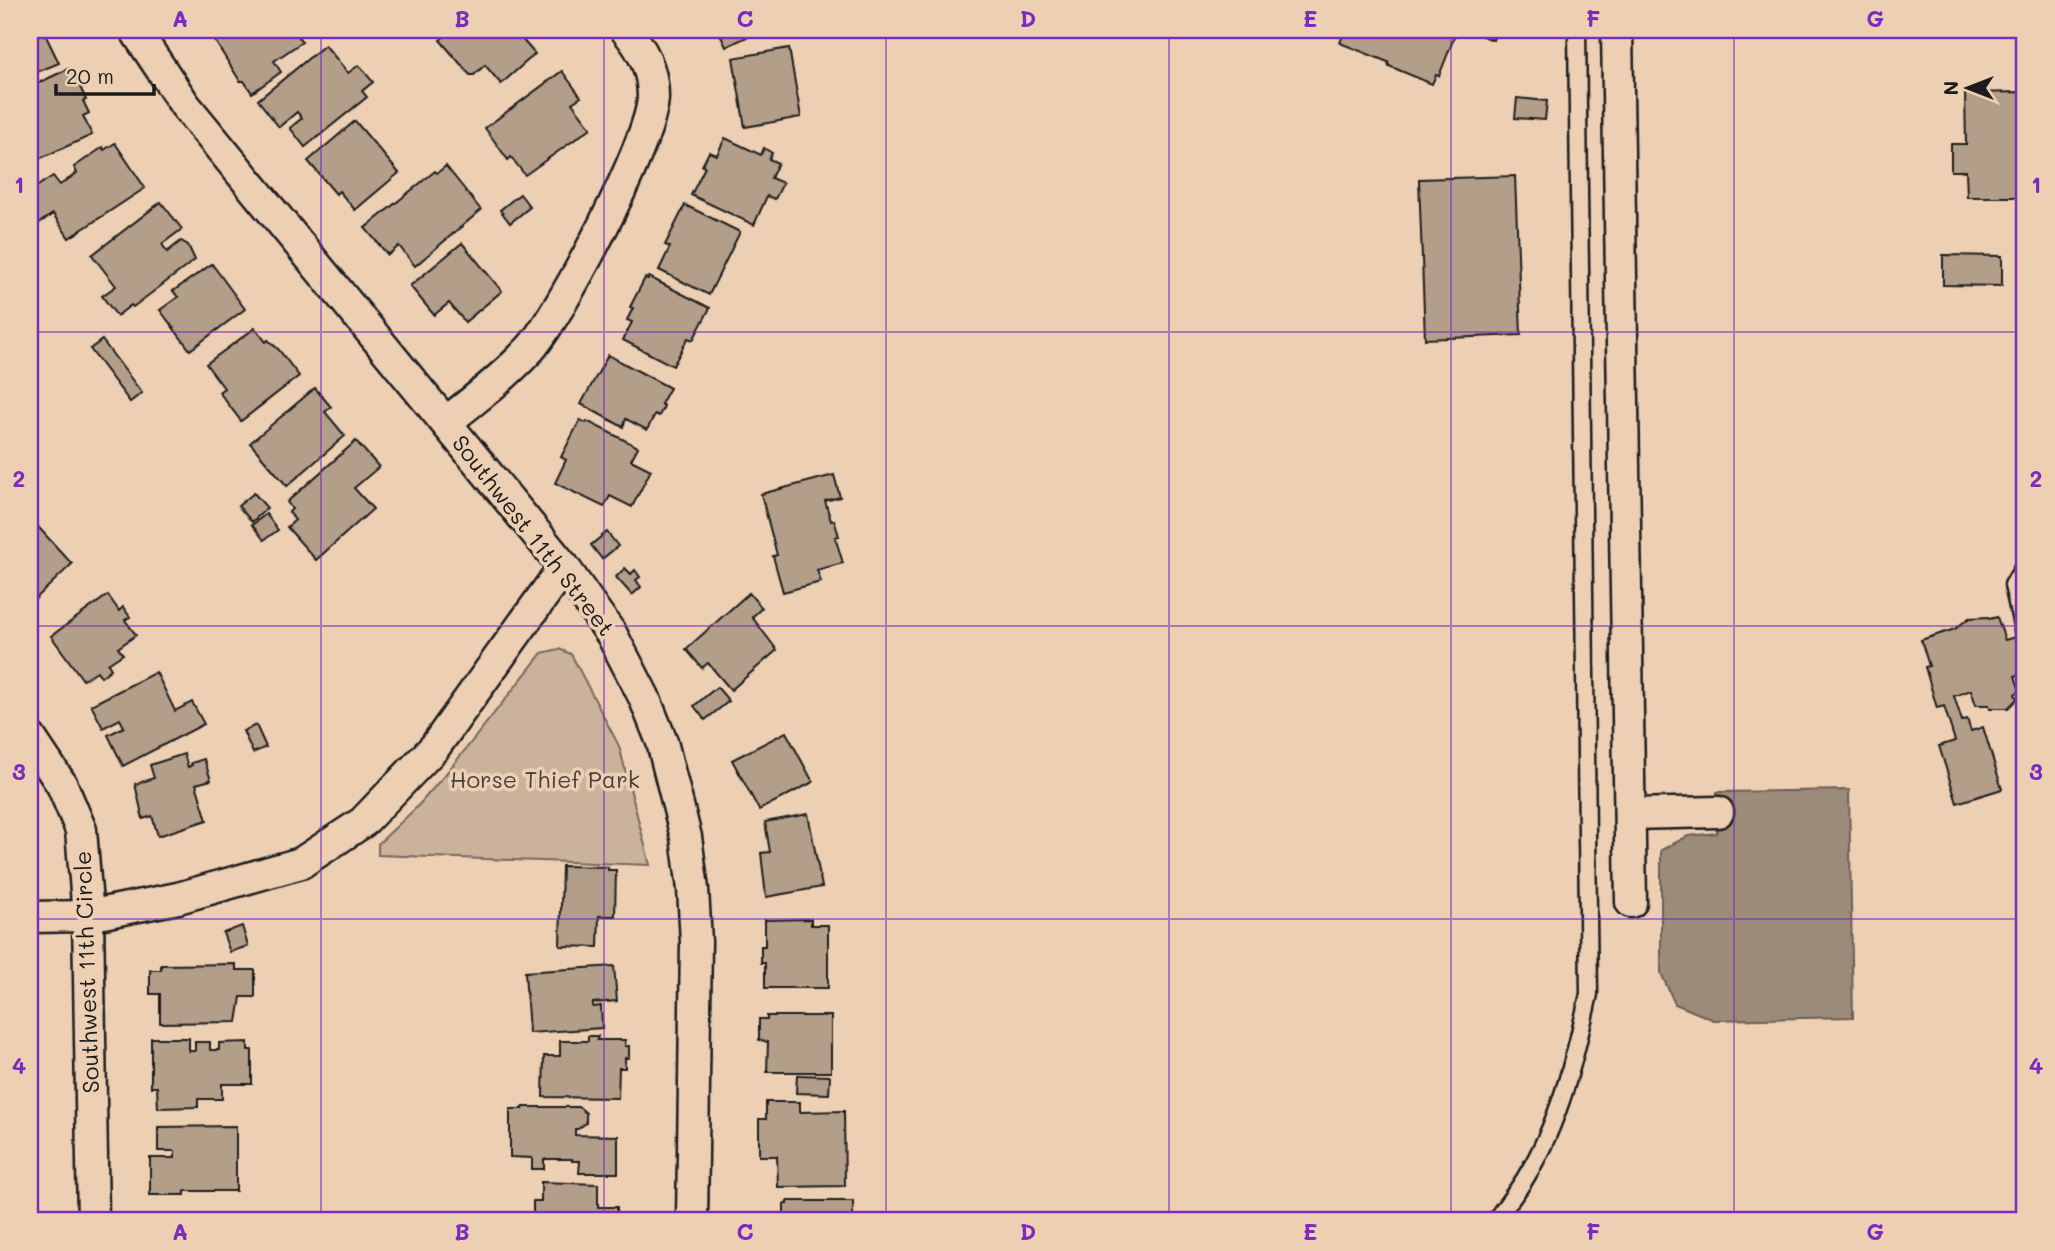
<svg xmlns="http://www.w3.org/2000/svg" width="2055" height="1251" viewBox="0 0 2055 1251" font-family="Mali,sans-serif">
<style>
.green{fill:#cbb29b;stroke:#74675c;stroke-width:2}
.water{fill:#9d8b7a;stroke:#695f54;stroke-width:2}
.building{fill:#b39e8a;stroke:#1c1c1c;stroke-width:2}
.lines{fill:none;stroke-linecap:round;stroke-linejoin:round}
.service-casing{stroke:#1c1c1c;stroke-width:21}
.minor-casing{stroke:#1c1c1c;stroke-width:35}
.service{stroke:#edd0b4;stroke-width:16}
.minor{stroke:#edd0b4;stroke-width:30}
.grid{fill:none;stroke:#7b2cbf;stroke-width:2;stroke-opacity:0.55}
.labels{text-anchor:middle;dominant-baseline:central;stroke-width:7;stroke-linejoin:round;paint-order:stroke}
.street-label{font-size:23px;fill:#1c1c1c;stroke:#edd0b4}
.park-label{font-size:23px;fill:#48423c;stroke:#edd0b4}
.neatline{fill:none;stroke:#7b2cbf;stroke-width:2.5}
.grid-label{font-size:23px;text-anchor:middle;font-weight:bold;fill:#7b2cbf}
</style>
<rect width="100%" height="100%" fill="#edd0b4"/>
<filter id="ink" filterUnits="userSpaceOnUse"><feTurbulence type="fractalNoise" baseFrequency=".0143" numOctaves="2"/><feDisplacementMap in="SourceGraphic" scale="14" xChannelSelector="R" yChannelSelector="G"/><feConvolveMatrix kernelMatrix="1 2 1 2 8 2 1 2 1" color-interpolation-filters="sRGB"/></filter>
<g filter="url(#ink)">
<path class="green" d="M 559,649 L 571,654 L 619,746 L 650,865 L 378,855 L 378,844 L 417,807 L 449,770 L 542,653 Z"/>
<path class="water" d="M 1849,790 L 1853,1017 L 1714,1020 L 1675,1004 L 1661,973 L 1661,850 L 1688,836 L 1717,833 L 1717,792 Z"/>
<g class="building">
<path d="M 208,30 L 294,30 L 302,42 L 274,61 L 281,72 L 252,93 L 244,81 L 240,81 Z"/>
<path d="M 452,30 L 514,30 L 535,54 L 501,84 L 485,65 L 474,75 L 470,75 L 440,40 Z"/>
<path d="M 718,30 L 761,30 L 726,47 Z"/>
<path d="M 1345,30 L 1457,30 L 1439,76 L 1436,75 L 1432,84 L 1389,66 L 1388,62 L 1340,43 Z"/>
<path d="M 1467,30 L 1497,30 L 1493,40 Z"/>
<path d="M 44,32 L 59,63 L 30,75 L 30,39 Z"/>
<path d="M 325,45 L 348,73 L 359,65 L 373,82 L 362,91 L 367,97 L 305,147 L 290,128 L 302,118 L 297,112 L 279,127 L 258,100 Z"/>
<path d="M 789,48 L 801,117 L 745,127 L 733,58 Z"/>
<path d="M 68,69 L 69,72 L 73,71 L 86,100 L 83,101 L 89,113 L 83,116 L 92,135 L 30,163 L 30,87 Z"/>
<path d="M 562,71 L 581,97 L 572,103 L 591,128 L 525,175 L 511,157 L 508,160 L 485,128 Z"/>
<path d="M 2025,92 L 2025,119 L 2022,119 L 2022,146 L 2025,146 L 2023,197 L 1967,197 L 1966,171 L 1951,171 L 1951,144 L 1966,144 L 1965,93 Z"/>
<path d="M 1517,98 L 1547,101 L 1545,120 L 1515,118 Z"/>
<path d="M 355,121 L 399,173 L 355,210 L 339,191 L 336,194 L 308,161 Z"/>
<path d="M 725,138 L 761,155 L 764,148 L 772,153 L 769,159 L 778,163 L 771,178 L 783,183 L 775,199 L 767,196 L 754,225 L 691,195 L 705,167 L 702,166 L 709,152 L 717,155 Z"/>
<path d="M 115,143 L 145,188 L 69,238 L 53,214 L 33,227 L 30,222 L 30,191 L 53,176 L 60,185 L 77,173 L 74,167 L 103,147 L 104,150 Z"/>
<path d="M 446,166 L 481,210 L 415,266 L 399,246 L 388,255 L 365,228 L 435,171 L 437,173 Z"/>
<path d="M 1515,176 L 1521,335 L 1425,339 L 1419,179 Z"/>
<path d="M 520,194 L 530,207 L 510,223 L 500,210 Z"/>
<path d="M 161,202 L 182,229 L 162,244 L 167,252 L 181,241 L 188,245 L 195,260 L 133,307 L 131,305 L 117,316 L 102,296 L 116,286 L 92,255 Z"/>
<path d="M 685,205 L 740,232 L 709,295 L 659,270 L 670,247 L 665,245 Z"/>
<path d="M 462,243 L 502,291 L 465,322 L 449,303 L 434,315 L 410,286 Z"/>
<path d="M 1943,255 L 2002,256 L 2002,286 L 1943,285 Z"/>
<path d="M 212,264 L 245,309 L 190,350 L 160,310 L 178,297 L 173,291 Z"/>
<path d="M 649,277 L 710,308 L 693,340 L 688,338 L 673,366 L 623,340 L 632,322 L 627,320 L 633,308 L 630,307 L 645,278 L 648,279 Z"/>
<path d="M 255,328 L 266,342 L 268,340 L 279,350 L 299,376 L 241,421 L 219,392 L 224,388 L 206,364 Z"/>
<path d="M 102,340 L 142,393 L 130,402 L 90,349 Z"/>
<path d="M 608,355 L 670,388 L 661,404 L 664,406 L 659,416 L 655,414 L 647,430 L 626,419 L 623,427 L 581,404 Z"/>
<path d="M 315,388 L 331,407 L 325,412 L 345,436 L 287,486 L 250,443 Z"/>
<path d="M 580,420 L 586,423 L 587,421 L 638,447 L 631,460 L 651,470 L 632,507 L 610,496 L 604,507 L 555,483 L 566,460 L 561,457 Z"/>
<path d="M 356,441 L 379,467 L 354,488 L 373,509 L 316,560 L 287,527 L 295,520 L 289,512 L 292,509 L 287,502 Z"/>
<path d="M 834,475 L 840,497 L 825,501 L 831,521 L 834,520 L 839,536 L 835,537 L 843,563 L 817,570 L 821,582 L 783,592 L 773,556 L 777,555 L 761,494 Z"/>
<path d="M 254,493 L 267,508 L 252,522 L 238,506 Z"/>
<path d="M 266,514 L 278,530 L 264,540 L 252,525 Z"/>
<path d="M 30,518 L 72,564 L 30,604 Z"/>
<path d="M 607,532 L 618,546 L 602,559 L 591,545 Z"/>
<path d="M 625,568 L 631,574 L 635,570 L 640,577 L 636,580 L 641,587 L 632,595 L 616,577 Z"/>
<path d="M 749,593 L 762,608 L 752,617 L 777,650 L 731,690 L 708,663 L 702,668 L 686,649 Z"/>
<path d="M 108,595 L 119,611 L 123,607 L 130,617 L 125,620 L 136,635 L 118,648 L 123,654 L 108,664 L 111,669 L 101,677 L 97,671 L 83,680 L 51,636 Z"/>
<path d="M 1988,617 L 1989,619 L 1997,617 L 2005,640 L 2018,636 L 2025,658 L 2025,673 L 2015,676 L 2020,691 L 2015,694 L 2017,699 L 2008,708 L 1990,708 L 1989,705 L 1976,705 L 1971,690 L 1954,696 L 1962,721 L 1967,719 L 1971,731 L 1983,727 L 2002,789 L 1957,803 L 1939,746 L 1955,741 L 1944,706 L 1937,708 L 1925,667 L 1929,666 L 1921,640 L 1955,629 L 1969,618 Z"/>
<path d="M 156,672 L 175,711 L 192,702 L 204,724 L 123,766 L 108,735 L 124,727 L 120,719 L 103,728 L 91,705 Z"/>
<path d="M 717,687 L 729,701 L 705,720 L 694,706 Z"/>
<path d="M 256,725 L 266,747 L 253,753 L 243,731 Z"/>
<path d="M 786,732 L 813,782 L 759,810 L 732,760 Z"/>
<path d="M 184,754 L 188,767 L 192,765 L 191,763 L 204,759 L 211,780 L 196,784 L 207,820 L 158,836 L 152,816 L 143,819 L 135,784 L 154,778 L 150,765 Z"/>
<path d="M 808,814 L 822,887 L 766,897 L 761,853 L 770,852 L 765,822 Z"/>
<path d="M 562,866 L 608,867 L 608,870 L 616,870 L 615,916 L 599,916 L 598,947 L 560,946 Z"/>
<path d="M 811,919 L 811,925 L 828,925 L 828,988 L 765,988 L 765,963 L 761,963 L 761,946 L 765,946 L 765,920 Z"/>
<path d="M 242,926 L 248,946 L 230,952 L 223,933 Z"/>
<path d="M 236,964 L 236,970 L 255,970 L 255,997 L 241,997 L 237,1022 L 160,1023 L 160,994 L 150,994 L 150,970 L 161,970 L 161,965 Z"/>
<path d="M 614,966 L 617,1001 L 593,1003 L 593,1007 L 601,1006 L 602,1028 L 529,1033 L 525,972 Z"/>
<path d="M 767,1016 L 831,1016 L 831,1072 L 767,1072 L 768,1042 L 759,1040 L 759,1019 L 767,1019 Z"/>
<path d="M 588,1036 L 598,1036 L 597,1040 L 625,1040 L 625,1046 L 629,1046 L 629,1058 L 625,1058 L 625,1068 L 619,1068 L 618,1098 L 543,1097 L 544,1056 L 560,1056 L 560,1041 L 588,1041 Z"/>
<path d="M 151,1038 L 189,1038 L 189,1051 L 195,1051 L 195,1042 L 210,1042 L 210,1050 L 219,1050 L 219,1043 L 248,1042 L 248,1050 L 252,1050 L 252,1084 L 222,1084 L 222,1099 L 198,1099 L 198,1107 L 158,1108 L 157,1087 L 151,1087 Z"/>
<path d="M 797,1075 L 830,1076 L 829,1094 L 796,1093 Z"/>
<path d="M 766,1102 L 800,1102 L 800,1112 L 844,1111 L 845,1186 L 778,1187 L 777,1156 L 759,1156 L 759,1119 L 766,1119 Z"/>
<path d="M 522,1107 L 579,1107 L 586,1113 L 586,1123 L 578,1129 L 575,1129 L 575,1135 L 618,1136 L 618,1173 L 579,1173 L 580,1161 L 572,1161 L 572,1159 L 544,1159 L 544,1169 L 532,1169 L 532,1158 L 510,1157 L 510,1109 L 523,1109 Z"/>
<path d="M 236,1126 L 236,1191 L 185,1191 L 185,1195 L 150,1195 L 150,1158 L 175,1158 L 175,1151 L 158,1151 L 158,1127 Z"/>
<path d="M 541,1182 L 598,1184 L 598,1207 L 617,1207 L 617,1221 L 533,1221 L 533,1201 L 541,1201 Z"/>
<path d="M 787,1201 L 853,1201 L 853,1221 L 784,1221 L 784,1204 L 787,1204 Z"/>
</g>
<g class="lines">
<defs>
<g id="service">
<path d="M 2025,565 L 2013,585 L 2025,639"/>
<path d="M 1495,1221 C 1505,1207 1517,1192 1526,1177 C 1560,1121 1575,1057 1589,994 L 1577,30"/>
</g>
<g id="minor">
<path d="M 135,30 L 185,105 L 564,567 L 612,635 L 644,697 L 662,742 L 686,837 L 693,889 L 696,942 L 692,1221"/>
<path d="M 1617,30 L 1631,902"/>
<path d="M 446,422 C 476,399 505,376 530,349 C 561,314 652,141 653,97 C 653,70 643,50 626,30"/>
<path d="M 30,737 L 62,785 L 81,830 L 88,916 L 93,1221"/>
<path d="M 1630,814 L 1718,812"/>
<path d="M 30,917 L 88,916 L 178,898 L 301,863 L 363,822 L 434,748 L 564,567"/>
</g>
</defs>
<use href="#service" class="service-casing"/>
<use href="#minor" class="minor-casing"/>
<use href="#service" class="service"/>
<use href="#minor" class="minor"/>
</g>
</g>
<path class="grid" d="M 321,30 L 321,1221M 604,30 L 604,1221M 886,30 L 886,1221M 1169,30 L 1169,1221M 1451,30 L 1451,1221M 1734,30 L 1734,1221M 30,332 L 2025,332M 30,626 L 2025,626M 30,919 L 2025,919"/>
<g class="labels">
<g class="street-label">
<text transform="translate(534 535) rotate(52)">Southwest 11th Street</text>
<text transform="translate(86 972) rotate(-92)">Southwest 11th Circle</text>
</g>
<g class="park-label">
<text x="545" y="779">Horse Thief Park</text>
</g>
</g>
<rect width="2055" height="1251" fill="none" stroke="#edd0b4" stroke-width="77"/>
<g transform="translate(1968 88) rotate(270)" stroke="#edd0b4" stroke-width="5" paint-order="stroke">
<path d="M0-5L12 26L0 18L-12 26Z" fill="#1c1c1c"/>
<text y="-10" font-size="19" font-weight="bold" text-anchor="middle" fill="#1c1c1c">N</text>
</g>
<path d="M56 84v10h98v-10" fill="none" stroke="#1c1c1c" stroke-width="3.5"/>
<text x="66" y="84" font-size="21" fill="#1c1c1c" stroke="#edd0b4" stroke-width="5" paint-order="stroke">20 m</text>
<rect x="38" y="38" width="1978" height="1174" class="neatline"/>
<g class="grid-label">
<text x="180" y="27">A</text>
<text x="462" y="27">B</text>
<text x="745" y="27">C</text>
<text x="1028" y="27">D</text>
<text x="1310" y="27">E</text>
<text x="1593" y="27">F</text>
<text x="1875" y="27">G</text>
<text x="19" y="193">1</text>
<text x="2036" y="193">1</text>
<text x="19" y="487">2</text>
<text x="2036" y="487">2</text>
<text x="19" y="780">3</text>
<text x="2036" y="780">3</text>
<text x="19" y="1074">4</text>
<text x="2036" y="1074">4</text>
<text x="180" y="1240">A</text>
<text x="462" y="1240">B</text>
<text x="745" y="1240">C</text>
<text x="1028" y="1240">D</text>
<text x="1310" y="1240">E</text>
<text x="1593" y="1240">F</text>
<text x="1875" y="1240">G</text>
</g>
</svg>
